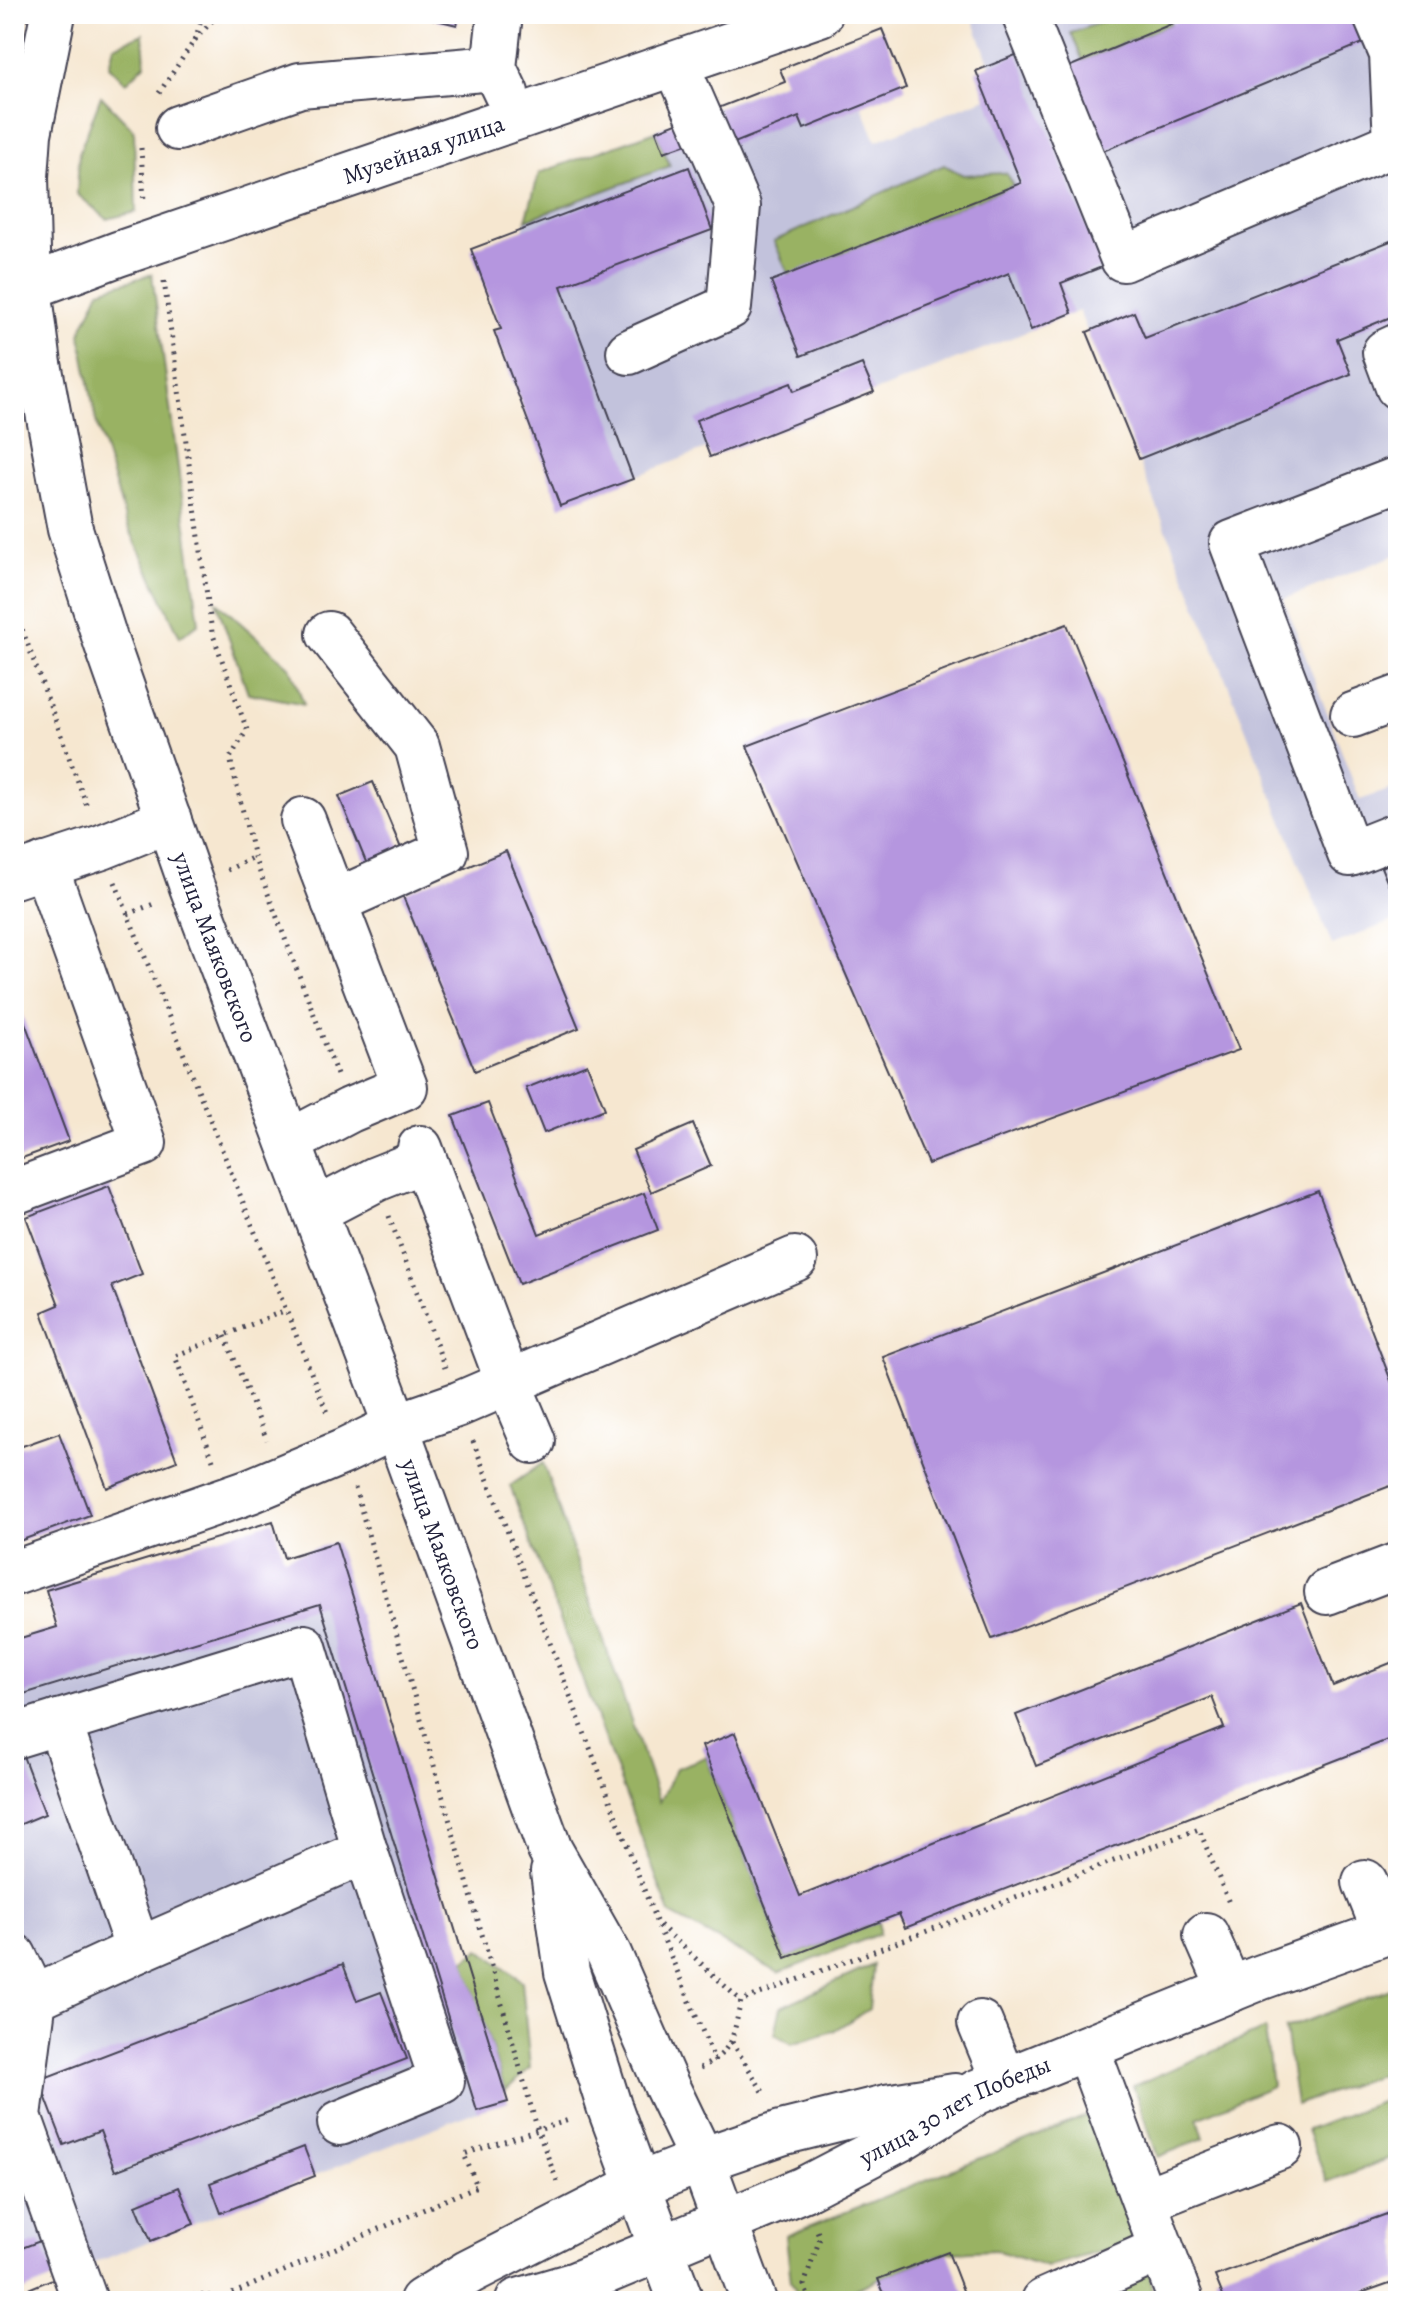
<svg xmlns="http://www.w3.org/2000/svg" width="1412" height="2315" viewBox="0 0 1412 2315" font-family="Alegreya,serif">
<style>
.industrial{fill:#c2c2dc}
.forest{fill:#99b263;stroke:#5e6a4f;stroke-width:2}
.building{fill:#b596df}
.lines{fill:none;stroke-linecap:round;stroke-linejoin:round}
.minor-casing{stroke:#424051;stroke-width:48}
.major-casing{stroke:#424051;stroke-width:48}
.path{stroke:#424051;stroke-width:5;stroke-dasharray:2 6;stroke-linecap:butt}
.minor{stroke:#fff;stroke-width:44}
.major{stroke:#fff;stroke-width:44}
.labels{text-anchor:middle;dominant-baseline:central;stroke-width:7;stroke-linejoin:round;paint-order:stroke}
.street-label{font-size:24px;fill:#22223b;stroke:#fff}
</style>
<rect width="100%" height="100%" fill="#fff"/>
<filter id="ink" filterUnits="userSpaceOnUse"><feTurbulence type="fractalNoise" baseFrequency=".0125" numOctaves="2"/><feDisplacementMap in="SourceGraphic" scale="16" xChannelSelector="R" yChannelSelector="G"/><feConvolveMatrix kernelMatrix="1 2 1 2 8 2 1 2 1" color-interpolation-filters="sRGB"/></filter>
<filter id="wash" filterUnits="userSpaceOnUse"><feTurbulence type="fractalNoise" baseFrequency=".006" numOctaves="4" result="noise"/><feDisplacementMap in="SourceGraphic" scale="32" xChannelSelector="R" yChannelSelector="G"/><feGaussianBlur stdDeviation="1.8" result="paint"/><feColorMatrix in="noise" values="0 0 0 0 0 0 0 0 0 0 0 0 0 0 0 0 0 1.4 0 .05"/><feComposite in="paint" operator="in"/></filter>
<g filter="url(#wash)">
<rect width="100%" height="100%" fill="#f6e7d0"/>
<g class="industrial">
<path d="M 971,14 L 1398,14 L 1398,554 L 1284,599 L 1360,800 L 1398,787 L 1398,919 L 1332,945 L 1079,311 L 710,457 L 706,449 L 560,506 L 494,331 L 501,328 L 471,249 L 523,230 L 539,173 L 785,82 L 804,129 L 862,106 L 876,141 L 986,98 L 976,71 L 990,65 Z"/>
<path d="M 336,1542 L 508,2102 L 477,2111 L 14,2295 L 14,1640 Z"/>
</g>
<g class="forest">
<path d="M 1124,14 L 1167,14 L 1171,24 L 1083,61 L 1071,33 Z"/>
<path d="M 143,34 L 145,64 L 126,83 L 109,66 L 114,46 Z"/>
<path d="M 101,96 L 134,130 L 136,212 L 107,219 L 77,194 L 79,153 Z"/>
<path d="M 656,131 L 670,166 L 526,220 L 539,173 Z"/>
<path d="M 944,165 L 963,175 L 1006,173 L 1013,186 L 789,275 L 774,241 Z"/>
<path d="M 152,274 L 199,623 L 180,637 L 126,522 L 96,421 L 80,334 L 100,290 Z"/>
<path d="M 216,601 L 290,667 L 304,704 L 248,693 Z"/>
<path d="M 543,1463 L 659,1802 L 676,1768 L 706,1757 L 786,1958 L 879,1922 L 879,1934 L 779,1973 L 670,1914 L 510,1486 Z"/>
<path d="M 480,1949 L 522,1981 L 530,2068 L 505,2091 L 464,1961 Z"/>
<path d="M 873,1965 L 869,2009 L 833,2031 L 792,2044 L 775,2034 L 781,2007 Z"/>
<path d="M 1398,1986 L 1398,2068 L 1296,2105 L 1285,2029 Z"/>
<path d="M 1265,2029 L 1272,2086 L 1198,2118 L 1204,2138 L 1158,2157 L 1133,2086 Z"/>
<path d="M 1398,2095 L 1398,2155 L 1327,2182 L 1307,2130 Z"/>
<path d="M 1096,2112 L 1146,2245 L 1153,2301 L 1125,2301 L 1105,2250 L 1047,2267 L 995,2250 L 948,2252 L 878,2279 L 830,2301 L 801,2301 L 791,2281 L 786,2236 Z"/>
</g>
<g id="blocks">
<g class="building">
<path d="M 412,14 L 460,14 L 457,25 Z"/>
<path d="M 1195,14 L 1357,14 L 1368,41 L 1101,152 L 1066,68 Z"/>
<path d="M 882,29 L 906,88 L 804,129 L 799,117 L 732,144 L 718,108 L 785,82 L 780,69 Z"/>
<path d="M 1018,54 L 1102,267 L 1061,283 L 1072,313 L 1031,330 L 1009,273 L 801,356 L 771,281 L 1021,183 L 976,71 Z"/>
<path d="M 689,118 L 698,140 L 664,152 L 656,131 Z"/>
<path d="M 689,167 L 712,230 L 561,286 L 633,479 L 560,506 L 494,331 L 501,329 L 471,249 Z"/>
<path d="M 1398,238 L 1398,314 L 1337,339 L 1351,374 L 1139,459 L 1087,332 L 1134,312 L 1145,338 Z"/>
<path d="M 862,364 L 874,392 L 710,457 L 696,420 L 791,383 L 794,391 Z"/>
<path d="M 1067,624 L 1239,1050 L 928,1164 L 747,746 Z"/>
<path d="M 373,782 L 403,853 L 368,867 L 339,796 Z"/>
<path d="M 506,851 L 579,1028 L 475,1071 L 402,894 Z"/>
<path d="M 1398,860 L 1398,908 L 1381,867 Z"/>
<path d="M 14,993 L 69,1141 L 14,1161 Z"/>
<path d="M 587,1064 L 605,1109 L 544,1133 L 526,1088 Z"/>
<path d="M 488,1103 L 539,1234 L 644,1193 L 658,1230 L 519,1284 L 453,1116 Z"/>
<path d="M 693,1124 L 711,1166 L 651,1192 L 633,1150 Z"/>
<path d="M 109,1186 L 142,1274 L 112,1286 L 177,1461 L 107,1488 L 42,1312 L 59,1305 L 26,1217 Z"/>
<path d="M 1318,1191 L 1398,1399 L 1398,1483 L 992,1639 L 883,1357 Z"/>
<path d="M 59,1433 L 90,1515 L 14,1543 L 14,1449 Z"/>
<path d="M 273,1521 L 284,1558 L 336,1542 L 508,2102 L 477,2111 L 320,1604 L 14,1697 L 14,1640 L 57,1627 L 46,1590 Z"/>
<path d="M 1301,1603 L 1333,1686 L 1398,1660 L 1398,1736 L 905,1928 L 899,1914 L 786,1958 L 702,1746 L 735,1733 L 800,1896 L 1224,1728 L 1212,1697 L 1036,1766 L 1016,1715 Z"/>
<path d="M 20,1748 L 45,1814 L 14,1827 L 14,1751 Z"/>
<path d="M 343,1964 L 357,2001 L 381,1992 L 407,2059 L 115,2171 L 100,2131 L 64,2145 L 39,2080 Z"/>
<path d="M 304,2147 L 315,2176 L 221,2213 L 210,2183 Z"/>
<path d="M 179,2187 L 194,2224 L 151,2241 L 136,2205 Z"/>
<path d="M 1398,2210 L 1398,2280 L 1344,2299 L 1345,2301 L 1225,2301 L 1215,2276 Z"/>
<path d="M 40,2241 L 55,2278 L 14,2295 L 14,2251 Z"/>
<path d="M 948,2252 L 967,2301 L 887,2301 L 878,2279 Z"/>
</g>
</g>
</g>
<g filter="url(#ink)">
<use href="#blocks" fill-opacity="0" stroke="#424051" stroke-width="2"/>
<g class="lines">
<defs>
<g id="minor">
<path d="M 500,14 L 494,68 L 506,93"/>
<path d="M 1024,14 L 1123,259 L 1396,143 L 1392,54 L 1375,14"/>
<path d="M 178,128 L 300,85 L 494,68"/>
<path id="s1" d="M 14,293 L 118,254 L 820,14"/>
<path d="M 1398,346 L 1385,352 L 1398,387"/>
<path d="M 629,352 L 729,307 L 738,206 L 676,64"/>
<path d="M 1398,479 L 1232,543 L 1350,854 L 1398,835"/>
<path d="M 329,634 L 417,746 L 446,852 L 334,902"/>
<path d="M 1353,715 L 1398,698"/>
<path d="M 14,876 L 102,847 L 169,820"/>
<path d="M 289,1142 L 350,1110 L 405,1087 L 303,820"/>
<path d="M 420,1148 L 508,1382 L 533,1441"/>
<path d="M 14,1192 L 144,1143 L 45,865"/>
<path d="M 315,1211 L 376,1179 L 424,1160"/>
<path d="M 14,1573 L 250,1491 L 343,1452 L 396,1426 L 459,1404 L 795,1259"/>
<path d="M 1327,1592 L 1398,1565"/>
<path d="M 59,1722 L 138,1950"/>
<path d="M 14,1736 L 304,1647 L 365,1851 L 442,2081 L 340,2123"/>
<path d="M 1365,1882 L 1385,1932"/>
<path d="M 1206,1935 L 1230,1990"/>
<path d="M 14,1956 L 34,1998"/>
<path d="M 980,2023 L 1004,2081"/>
<path d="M 1087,2048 L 1181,2301"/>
<path d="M 1145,2200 L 1280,2147"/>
<path d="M 85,2301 L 19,2116 L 34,1998 L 138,1950 L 365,1851"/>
<path d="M 1044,2301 L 1161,2249"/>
</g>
<g id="major">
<path id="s2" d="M 53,14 L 29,134 L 26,177 L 29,288 L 39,364 L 70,529 L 106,642 L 192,887 L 396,1426 L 550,1850 L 609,1954 L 666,2085 L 702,2160 L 754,2301"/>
<path d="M 553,1872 L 567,1972 L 609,2106 L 681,2301"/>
<path d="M 422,2301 L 469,2272 L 639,2185 L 702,2160 L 781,2133 L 886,2107 L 955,2096"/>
<path id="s3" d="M 518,2301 L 576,2284 L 804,2189 L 900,2139 L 977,2092 L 1259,1978 L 1398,1928"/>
</g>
</defs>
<use href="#minor" class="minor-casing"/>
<use href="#major" class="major-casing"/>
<g class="path">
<path d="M 195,40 L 203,14"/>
<path d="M 159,93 L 194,41 L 218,14"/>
<path d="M 141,148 L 144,202"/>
<path d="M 164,281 L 212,632 L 247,730 L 230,758 L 254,857 L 337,1075"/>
<path d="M 14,607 L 88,809"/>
<path d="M 227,870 L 254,857"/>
<path d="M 115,882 L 328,1415"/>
<path d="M 128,914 L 156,903"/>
<path d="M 389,1216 L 445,1368"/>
<path d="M 225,1336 L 267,1440"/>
<path d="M 473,1441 L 656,1921 L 715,2061"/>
<path d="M 213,1460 L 175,1356 L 286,1310"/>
<path d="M 355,1488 L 538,2131 L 557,2181"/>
<path d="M 660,1925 L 741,2001"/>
<path d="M 732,2042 L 765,2095"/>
<path d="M 700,2068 C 734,2052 733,2035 741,2001 L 1199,1829 L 1229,1903"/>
<path d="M 178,2301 L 195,2295 L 225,2297 L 477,2186 L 464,2154 L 572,2119"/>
<path d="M 810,2301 L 804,2285 L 820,2238 L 816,2228"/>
</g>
<use href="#minor" class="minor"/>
<use href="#major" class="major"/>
</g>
</g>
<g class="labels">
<g class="street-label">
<text stroke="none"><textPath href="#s1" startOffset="434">Музейная улица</textPath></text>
<text stroke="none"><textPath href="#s2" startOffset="964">улица Маяковского</textPath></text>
<text stroke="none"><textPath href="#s2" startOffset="1612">улица Маяковского</textPath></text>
<text stroke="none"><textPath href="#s3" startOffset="478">улица 30 лет Победы</textPath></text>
</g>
</g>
<rect width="1412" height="2315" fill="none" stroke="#fff" stroke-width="48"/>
</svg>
